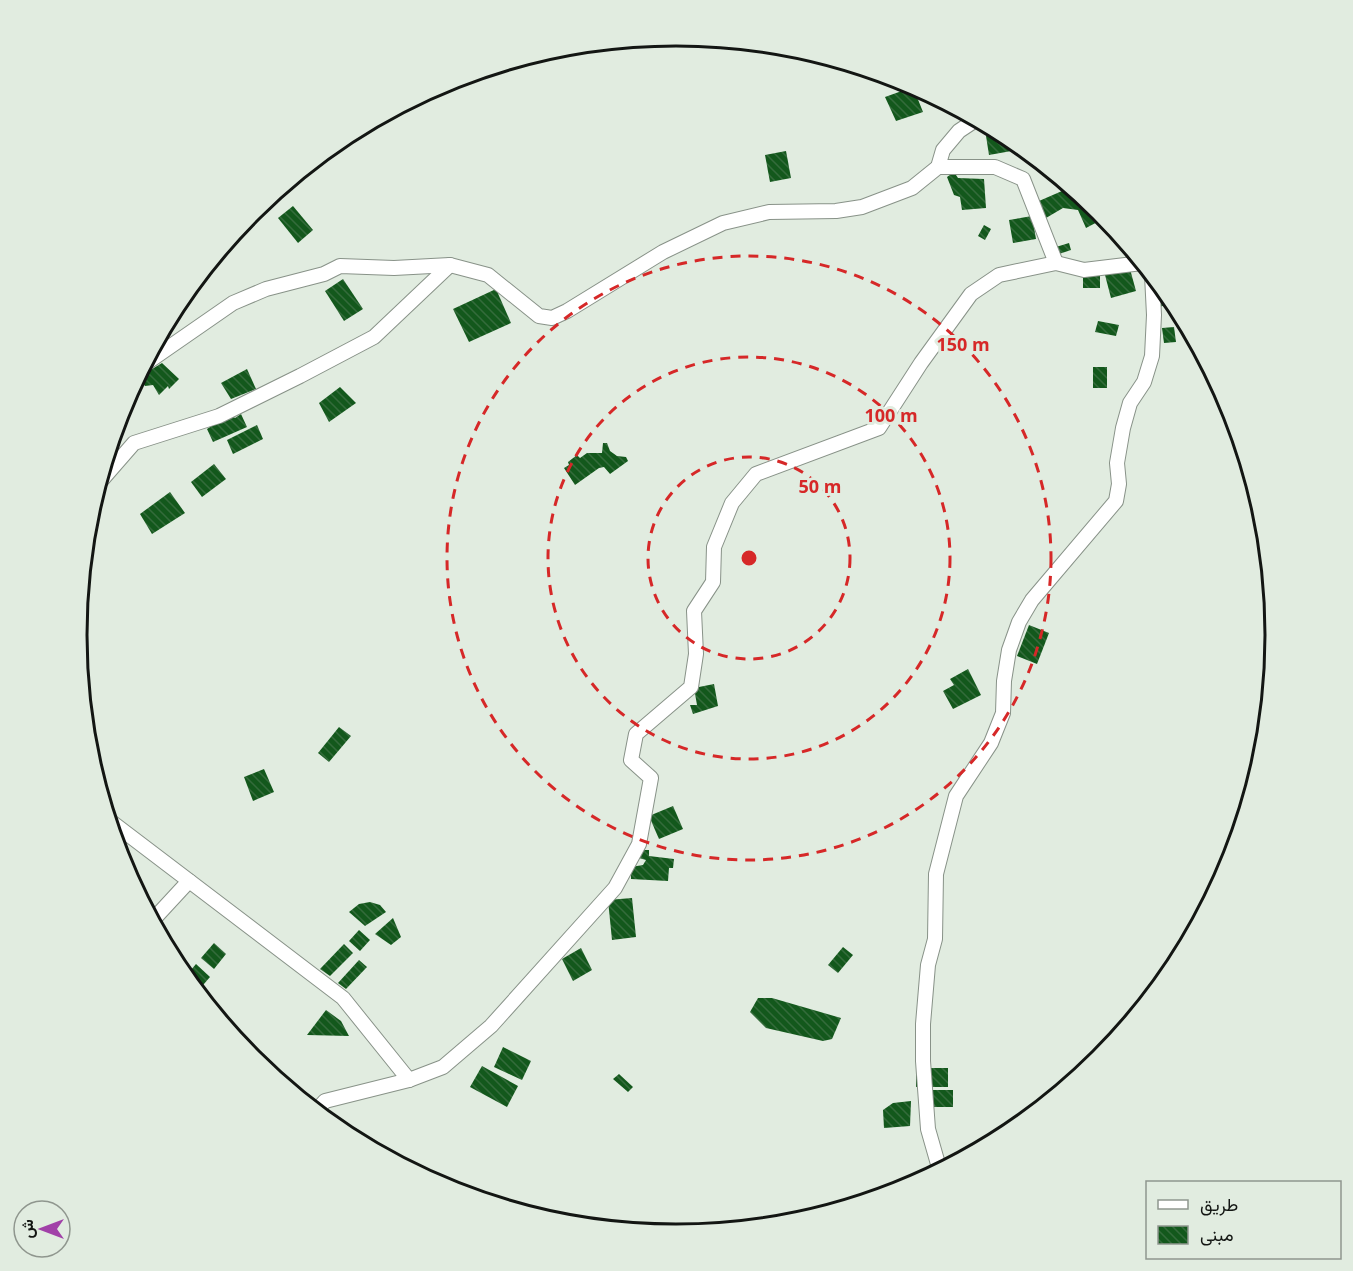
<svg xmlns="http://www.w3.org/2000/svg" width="1353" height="1271" viewBox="0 0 1353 1271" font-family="'Open Sans',Vazirmatn,sans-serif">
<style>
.building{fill:url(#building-back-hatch)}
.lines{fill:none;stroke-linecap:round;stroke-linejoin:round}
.minor-casing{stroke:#889288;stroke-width:16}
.minor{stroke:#fff;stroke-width:14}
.ring{fill:none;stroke:#d62828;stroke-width:3;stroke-dasharray:10 8}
.rim{fill:none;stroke:#131613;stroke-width:3}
.centre{fill:#d62828;stroke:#e1ece0;stroke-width:3}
.ring-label{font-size:18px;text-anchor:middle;font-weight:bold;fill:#d62828;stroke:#e1ece0;stroke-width:6;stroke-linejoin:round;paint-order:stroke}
</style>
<defs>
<pattern id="building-back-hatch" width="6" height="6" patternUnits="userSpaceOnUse" patternTransform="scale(1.5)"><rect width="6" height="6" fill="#13581c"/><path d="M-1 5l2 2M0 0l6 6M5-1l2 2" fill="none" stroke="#346b3b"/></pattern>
</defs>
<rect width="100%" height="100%" fill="#e1ece0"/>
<g class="building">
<path d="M 913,87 L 923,112 L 896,121 L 885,97 Z"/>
<path d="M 1004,134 L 1015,141 L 1017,150 L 989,155 L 986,136 Z"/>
<path d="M 786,151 L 791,178 L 770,182 L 765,155 Z"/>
<path d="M 1034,157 L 1044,165 L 1050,170 L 1041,174 Z"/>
<path d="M 954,172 L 958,178 L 984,179 L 986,208 L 962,210 L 960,197 L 954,195 L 947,177 Z"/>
<path d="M 1062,191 L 1077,192 L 1078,193 L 1078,207 L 1089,202 L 1101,212 L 1105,218 L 1086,228 L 1078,210 L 1063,208 L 1046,218 L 1039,201 Z"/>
<path d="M 293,206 L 313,230 L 298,243 L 278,218 Z"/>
<path d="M 1032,216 L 1036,239 L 1013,243 L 1009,220 Z"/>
<path d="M 984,225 L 991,229 L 985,240 L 978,236 Z"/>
<path d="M 1069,243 L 1071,250 L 1059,254 L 1056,247 Z"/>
<path d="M 1130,269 L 1136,291 L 1111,298 L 1105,275 Z"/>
<rect x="1083" y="274" width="17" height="14"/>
<path d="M 343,279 L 363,309 L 344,321 L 325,291 Z"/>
<path d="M 1163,287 L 1174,301 L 1160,307 L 1154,290 Z"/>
<path d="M 496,289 L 511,323 L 469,342 L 453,309 Z"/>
<path d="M 1098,321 L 1119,325 L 1116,336 L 1095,332 Z"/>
<path d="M 1174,327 L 1176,342 L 1164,343 L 1162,328 Z"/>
<path d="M 162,363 L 179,379 L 169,389 L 168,386 L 159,395 L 153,385 L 145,386 L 139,377 Z"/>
<rect x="1093" y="367" width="14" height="21"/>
<path d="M 247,369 L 256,389 L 231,399 L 221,383 Z"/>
<path d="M 340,387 L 356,403 L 329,422 L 319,403 Z"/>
<path d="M 230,414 L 235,418 L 241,414 L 247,427 L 213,442 L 207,429 Z"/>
<path d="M 257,425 L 263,439 L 233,454 L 227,440 Z"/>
<path d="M 603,443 L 607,443 L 610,451 L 617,456 L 626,457 L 628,461 L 610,474 L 604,467 L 599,468 L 575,485 L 564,468 L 569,465 L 568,462 L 577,455 L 580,458 L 587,453 L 602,453 Z"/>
<path d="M 214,464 L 226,479 L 202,497 L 191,482 Z"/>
<path d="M 170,492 L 185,513 L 152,534 L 140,514 Z"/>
<path d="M 1029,625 L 1049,633 L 1037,664 L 1017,656 Z"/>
<path d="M 968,669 L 981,695 L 953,709 L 943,691 L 954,685 L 950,679 Z"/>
<path d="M 714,684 L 718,706 L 693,714 L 690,705 L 697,705 L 694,688 Z"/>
<path d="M 339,727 L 351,736 L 329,762 L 318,753 Z"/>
<path d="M 264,769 L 274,792 L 253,801 L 244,777 Z"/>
<path d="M 673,806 L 683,829 L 659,839 L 649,816 Z"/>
<path d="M 641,850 L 649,850 L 649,856 L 674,859 L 673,868 L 669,868 L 668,881 L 631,879 L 631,867 L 643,865 L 646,860 L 639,858 Z"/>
<path d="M 632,898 L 636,937 L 612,940 L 608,900 Z"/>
<path d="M 370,902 L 380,905 L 386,912 L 365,926 L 349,912 L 359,904 Z"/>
<path d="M 393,918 L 401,937 L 391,945 L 375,934 Z"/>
<path d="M 359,930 L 370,940 L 360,951 L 349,941 Z"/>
<path d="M 214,943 L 226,954 L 214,969 L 201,958 Z"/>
<path d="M 344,944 L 353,953 L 330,976 L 320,969 Z"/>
<path d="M 843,947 L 853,955 L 838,973 L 828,965 Z"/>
<path d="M 581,948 L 592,970 L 573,981 L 562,959 Z"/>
<path d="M 359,960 L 367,967 L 346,989 L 338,983 Z"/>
<path d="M 196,964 L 210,977 L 197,992 L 185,977 Z"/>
<path d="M 758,998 L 772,998 L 841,1018 L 832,1039 L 823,1041 L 766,1028 L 750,1012 Z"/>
<path d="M 326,1010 L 341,1021 L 349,1036 L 307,1035 Z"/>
<path d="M 503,1047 L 531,1061 L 522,1080 L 494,1067 Z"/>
<path d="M 482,1066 L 518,1086 L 507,1107 L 470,1087 Z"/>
<rect x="916" y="1068" width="32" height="19"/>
<path d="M 619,1074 L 633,1087 L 628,1092 L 613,1079 Z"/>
<rect x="923" y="1090" width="30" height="17"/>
<path d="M 911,1101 L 910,1126 L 884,1128 L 883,1110 L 893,1103 Z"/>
</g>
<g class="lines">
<defs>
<g id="minor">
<path d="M 938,167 L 995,167 L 1023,179 L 1056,263"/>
<path d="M 145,364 L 233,303 L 266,289 L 324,274 L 340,266 L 394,268 L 450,265 L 488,275 L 539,316 L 552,318 L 567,311 L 663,252 L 723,223 L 769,212 L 836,211 L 862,207 L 912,188 L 938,167 L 943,150 L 959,131 L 977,119"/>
<path d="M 100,482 L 134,443 L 219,416 L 300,376 L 374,337 L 450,265"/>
<path d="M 109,820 L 343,998 L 409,1080"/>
<path d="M 152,921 L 189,881"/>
<path d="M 316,1111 L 325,1101 L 409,1080 L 443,1067 L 491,1026 L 615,888 L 639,844 L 651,778 L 631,760 L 636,734 L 691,687 L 696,654 L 694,611 L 713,582 L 714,547 L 732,503 L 756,474 L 879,428 L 921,363 L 971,294 L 999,275 L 1056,263 L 1084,270 L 1142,263"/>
<path d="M 940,1171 L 928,1129 L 923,1061 L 923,1024 L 928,965 L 935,939 L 936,874 L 956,796 L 991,743 L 1003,713 L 1004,681 L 1009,650 L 1019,622 L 1032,600 L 1116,501 L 1119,484 L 1117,463 L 1123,428 L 1130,403 L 1144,382 L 1152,356 L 1154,315 L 1152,275"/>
</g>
</defs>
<use href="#minor" class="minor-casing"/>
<use href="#minor" class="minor"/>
</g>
<g class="ring">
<circle cx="749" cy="558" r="101"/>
<circle cx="749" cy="558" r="201"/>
<circle cx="749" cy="558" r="302"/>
</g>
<path d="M0 0H1353V1271H0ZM87 635a589 589 0 1 1 1178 0a589 589 0 1 1-1178 0Z" fill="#e1ece0" fill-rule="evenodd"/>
<path class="rim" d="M87 635a589 589 0 1 1 1178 0a589 589 0 1 1-1178 0Z"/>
<circle cx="749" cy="558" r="9" class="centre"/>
<g class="ring-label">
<text x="963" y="351">150 m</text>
<text x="891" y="422">100 m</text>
<text x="820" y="493">50 m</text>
</g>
<rect x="1146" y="1181" width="195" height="78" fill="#e1ece0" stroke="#8f968e" stroke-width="1.5"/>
<rect x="1158" y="1200" width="30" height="9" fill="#ffffff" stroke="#8f968e" stroke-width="1.5"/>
<text x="1200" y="1211" font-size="18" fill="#131613">طريق</text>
<rect x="1158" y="1226" width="30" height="18" fill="url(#building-back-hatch)" stroke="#8f968e" stroke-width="1.5"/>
<text x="1200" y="1241" font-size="18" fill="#131613">مبنى</text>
<g transform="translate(42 1229) rotate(270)"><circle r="28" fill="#e1ece0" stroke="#8f968e" stroke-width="1.5"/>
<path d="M0-4.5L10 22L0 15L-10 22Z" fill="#a141a8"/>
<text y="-9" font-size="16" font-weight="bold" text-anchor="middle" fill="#131613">ش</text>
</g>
</svg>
